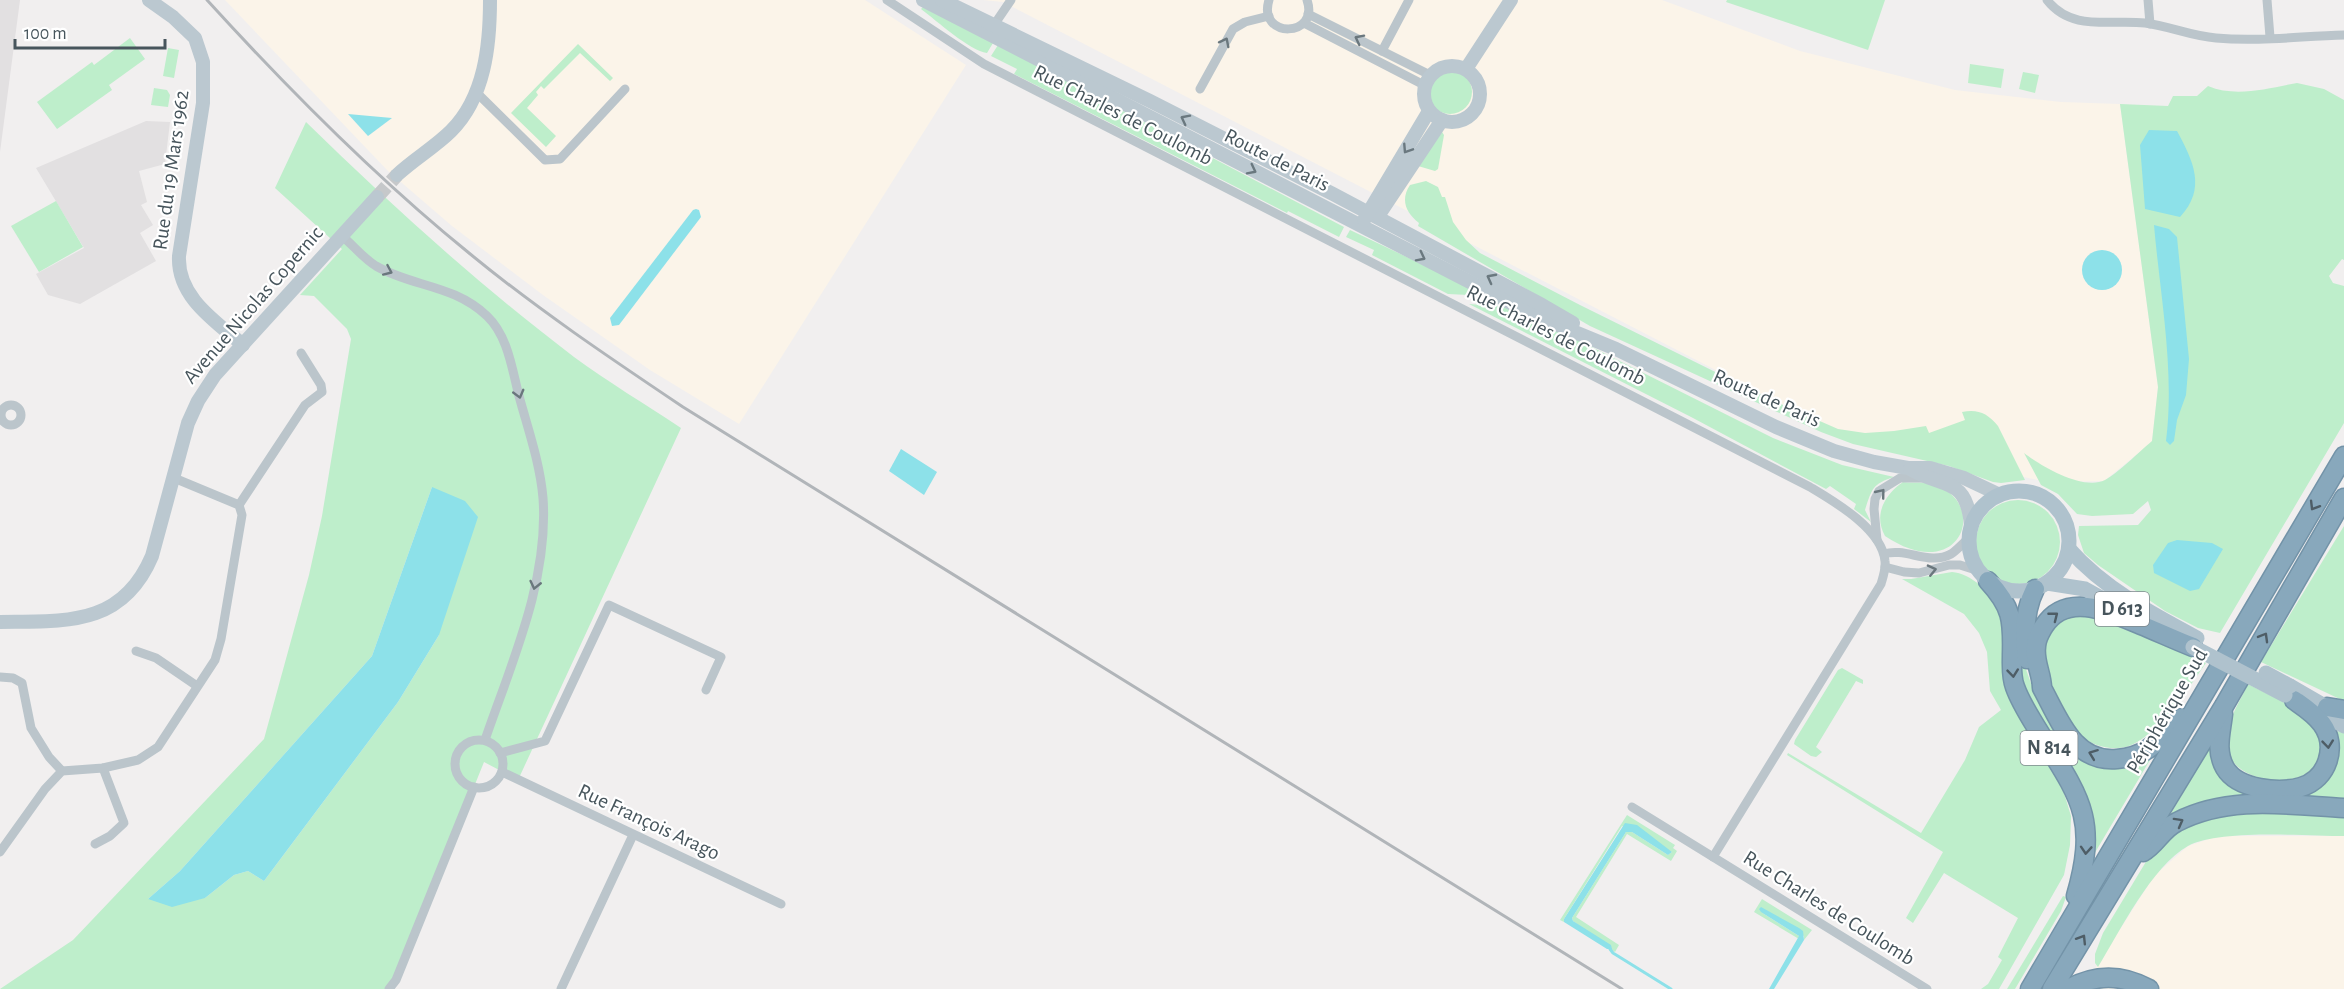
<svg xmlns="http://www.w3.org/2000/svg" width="2344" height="989" viewBox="0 0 2344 989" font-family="'Alegreya Sans',sans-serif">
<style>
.commercial{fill:#fbf4e9}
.education{fill:#e2e0e1}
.green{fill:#beeecb;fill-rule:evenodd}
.water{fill:#8de1e9}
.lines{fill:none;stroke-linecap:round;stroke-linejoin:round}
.stream{stroke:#8de1e9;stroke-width:3}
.secondary-tunnel{stroke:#c6c8ca;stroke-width:14;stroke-dasharray:14 7;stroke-linecap:butt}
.highway-casing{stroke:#7393a8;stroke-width:21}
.street{stroke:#bbc5cb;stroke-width:9}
.secondary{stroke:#bbc8d0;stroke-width:14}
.primary{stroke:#afc2cd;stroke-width:15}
.highway{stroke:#88a8bc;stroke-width:18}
.rail{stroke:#b1b5b9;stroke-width:3}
.primary-bridge{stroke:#afc2cd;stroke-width:15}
.oneway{stroke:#6a777d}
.oneway2{stroke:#6a787f}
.oneway3{stroke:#4e5d66}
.labels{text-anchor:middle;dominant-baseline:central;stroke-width:4.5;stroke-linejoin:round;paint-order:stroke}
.shield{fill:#fff;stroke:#7e888d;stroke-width:1.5}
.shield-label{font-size:20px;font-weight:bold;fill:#47555c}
.street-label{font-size:21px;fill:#47555c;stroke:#fff}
</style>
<rect width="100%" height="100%" fill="#f1efef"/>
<g class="commercial">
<path d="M 225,0 L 865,0 L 966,65 L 739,424 L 650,370 L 543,295 L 452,226 L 388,171 Z"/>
<path d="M 983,0 L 1662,0 L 1800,51 L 1955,90 L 2061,102 L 2120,104 L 2158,387 L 2152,442 L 2104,481 L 2047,482 L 1849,439 L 1003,2 Z"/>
<path d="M 2218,836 L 2344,836 L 2344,989 L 2082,989 L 2154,876 L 2188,846 Z"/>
</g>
<g class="education">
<path d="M 0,0 L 20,0 L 0,152 Z"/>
<path d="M 146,121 L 170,122 L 165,164 L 139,171 L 147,202 L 141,205 L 153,225 L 140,233 L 156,261 L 80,304 L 48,295 L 36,274 L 84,248 L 36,168 Z"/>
</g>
<g class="green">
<path d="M 1727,0 L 1885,0 L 1868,50 L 1726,2 Z"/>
<path d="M 923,7 L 993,43 L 987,53 C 970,51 937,21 921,9 Z"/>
<path d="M 130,38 L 145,59 L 109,85 L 112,90 L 57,129 L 37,102 L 92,62 L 94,65 Z"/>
<path d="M 578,44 L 613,78 L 610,81 L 580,53 L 544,89 L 541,86 L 536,92 L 538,95 L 527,108 L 556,136 L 546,147 L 511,113 Z"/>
<path d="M 998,45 L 1344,227 L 1339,237 L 1288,211 L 1287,213 L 1014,74 L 1017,69 L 991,56 Z"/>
<path d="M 168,48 L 179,50 L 174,78 L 163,76 Z"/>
<path d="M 1970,64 L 2004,69 L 2001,88 L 1968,83 Z"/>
<circle cx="1450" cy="92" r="22"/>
<path d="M 2023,72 L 2039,75 L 2035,93 L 2019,89 Z"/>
<path d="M 2297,83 L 2324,89 L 2344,100 L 2344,260 L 2342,259 L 2329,276 L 2333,283 L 2344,286 L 2344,423 L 2220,633 L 2198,628 L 2165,611 L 2098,565 L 2084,553 L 2078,535 L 2079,526 L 2138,525 L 2151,510 L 2148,501 L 2133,514 L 2092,516 L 2077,514 L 2058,494 L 2041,485 L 2024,453 C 2041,466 2083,491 2105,480 C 2118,473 2139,452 2152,441 L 2158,387 L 2120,104 L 2168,106 L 2173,96 L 2197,96 L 2208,86 C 2236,98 2269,88 2297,83 Z"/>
<path d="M 154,88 L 167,90 L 170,95 L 168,107 L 151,105 Z"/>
<path d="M 306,122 C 391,205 479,285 574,357 C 608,382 645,404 681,428 L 518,780 L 484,762 L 396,980 L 389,989 L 0,989 L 73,940 L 264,739 L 309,575 L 322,516 L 351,339 L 347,329 L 314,296 L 300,295 L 342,249 L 275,188 ZM 432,487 L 439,635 L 398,702 L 264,881 L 248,871 L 234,875 L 205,898 L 148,899 L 180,871 L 372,656 Z"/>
<path d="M 1442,132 L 1444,135 L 1438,169 L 1435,171 L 1418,166 Z"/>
<path d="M 1426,181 L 1438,187 L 1442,197 L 1445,197 L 1453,222 L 1466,240 L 1480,253 L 1580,305 L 1774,401 L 1838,429 L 1865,433 L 1894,431 L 1926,426 L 1929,433 L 1965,420 L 1962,412 C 1978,409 1987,413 1998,426 L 2025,480 L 2001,483 L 1993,482 L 1949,466 L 1853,444 L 1821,432 L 1590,326 L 1418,226 L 1419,223 C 1406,213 1400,200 1410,185 Z"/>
<path d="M 56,201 L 83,247 L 39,272 L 11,226 Z"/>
<path d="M 1350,230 L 1489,296 L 1448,294 L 1372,255 L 1374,250 L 1346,237 Z"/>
<path d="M 1469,304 L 1509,307 L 1522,312 L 1773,438 L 1842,465 L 1894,477 C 1872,484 1872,489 1865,510 L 1871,522 L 1854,509 L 1856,504 L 1830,486 L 1826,489 L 1693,418 Z"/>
<path d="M 1903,482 C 1910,483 1919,482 1926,483 C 1993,495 1964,589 1885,536 C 1873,515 1885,494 1903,482 Z"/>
<circle cx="2018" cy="542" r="42"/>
<path d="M 2344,526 L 2344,701 L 2261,662 Z"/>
<path d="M 1952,572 C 1971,573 1990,593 2002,608 L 2016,700 L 2064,793 L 2071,816 L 2070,845 L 2064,875 L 1999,989 L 1981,989 L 1988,984 L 2002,960 L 1998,957 L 2018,918 L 1944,873 L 1913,923 L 1906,918 L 1943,852 L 1787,755 L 1788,753 L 1921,833 L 1965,760 L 1979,727 L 2001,710 L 1990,691 L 1987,652 L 1979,633 L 1964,614 L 1902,579 L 1911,579 Z"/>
<path d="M 2085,610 L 2206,663 C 2190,686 2156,737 2129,746 C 2114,751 2093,747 2082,736 C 2065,721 2035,658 2045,636 C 2054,619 2067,615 2085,610 Z"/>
<path d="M 2021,651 C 2026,676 2050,734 2069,751 C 2079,760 2094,767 2107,767 C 2120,768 2136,761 2148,757 L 2150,760 L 2090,861 L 2090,847 L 2019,684 Z"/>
<path d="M 1842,668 L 1863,680 L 1863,684 L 1856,681 L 1816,747 L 1822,752 L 1816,757 L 1811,756 L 1794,744 L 1795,740 L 1838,670 Z"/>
<path d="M 2248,684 C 2272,697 2304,708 2319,733 C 2323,739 2322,749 2321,755 C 2309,794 2234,785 2227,749 C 2223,727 2239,703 2248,684 Z"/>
<path d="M 2340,731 L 2344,733 L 2344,803 L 2169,817 L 2209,748 L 2211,748 L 2223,774 L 2304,791 L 2336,732 Z"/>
<path d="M 2260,812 L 2344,816 L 2344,836 C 2306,836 2219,829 2188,846 C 2152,866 2120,931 2098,967 L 2095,963 L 2095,954 L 2103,933 L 2147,860 L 2172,831 L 2211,814 Z"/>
<path d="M 1627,815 L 1675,845 L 1673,848 L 1677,851 L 1671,861 L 1627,834 L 1576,917 L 1619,945 L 1615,952 L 1573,921 L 1572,918 L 1626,832 L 1632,832 L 1668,855 L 1672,852 L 1622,826 L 1564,919 L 1564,922 L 1560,920 Z"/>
<path d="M 2063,896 L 2066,897 L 2061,911 L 2015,989 L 2007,989 Z"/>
<path d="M 1762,899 L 1812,930 L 1804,940 L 1804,936 L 1761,912 L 1799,936 L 1799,939 L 1754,912 Z"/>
</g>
<g class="water">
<path d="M 348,114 L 392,118 L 368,136 Z"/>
<path d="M 2149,130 L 2177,131 C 2193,161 2207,188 2180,217 L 2145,209 L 2140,145 Z"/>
<path d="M 696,209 L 699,210 L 701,217 L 619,325 L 612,326 L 610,318 L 693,210 Z"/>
<path d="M 2154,225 L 2169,229 L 2177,237 L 2189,359 L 2186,395 L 2177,420 L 2174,441 L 2170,445 L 2166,441 C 2175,370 2160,295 2154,225 Z"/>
<circle cx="2102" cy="270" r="20"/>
<path d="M 901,449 L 937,472 L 924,495 L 889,471 Z"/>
<path d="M 432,487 L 465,501 L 478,517 L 439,635 L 398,702 L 264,881 L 248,871 L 234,875 L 205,898 L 172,907 L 148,899 L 180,871 L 372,656 Z"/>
<path d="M 2177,540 L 2212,543 L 2223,549 L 2199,589 L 2190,591 L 2154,573 L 2153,565 L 2168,543 Z"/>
<path d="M 1625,823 L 1637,825 L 1672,852 L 1668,855 L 1632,832 L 1626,832 L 1572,918 L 1573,921 L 1611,945 L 1612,949 L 1607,949 L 1564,922 L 1564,919 Z"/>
<path d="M 1761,907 L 1799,928 L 1803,931 L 1804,940 L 1774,989 L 1769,989 L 1799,936 L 1761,912 L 1759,909 Z"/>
</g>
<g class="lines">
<path class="stream" d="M 1610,949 L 1613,953 L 1671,989"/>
<path class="secondary-tunnel" d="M 377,197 L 397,175"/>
<defs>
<g id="highway">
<path d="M 1988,581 C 2012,607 2013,620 2012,655 C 2012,666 2011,677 2015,687 C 2021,704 2032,720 2041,735 C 2081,799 2098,819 2076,896"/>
<path d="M 2027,659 C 2024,636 2024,610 2035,589"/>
<path d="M 2327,707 L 2344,710"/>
<path d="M 2223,714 C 2221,733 2215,750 2225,768 C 2238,790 2280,793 2301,787 C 2328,779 2338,746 2322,724 C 2315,714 2304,707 2294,700"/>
<path d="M 2182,718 C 2171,728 2160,740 2148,749 C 2139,755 2128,758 2117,759 C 2074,763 2059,719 2042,688 C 2042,674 2034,662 2036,647 C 2036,639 2040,633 2044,626 C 2067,590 2112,613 2141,625 C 2158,632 2175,640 2193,647"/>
<path d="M 2143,852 C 2156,845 2163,828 2177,822 C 2229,795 2288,805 2344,808"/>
<path d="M 2030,989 L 2344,456"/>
<path d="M 2052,989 L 2224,706 L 2344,498"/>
<path d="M 2068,989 C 2095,974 2122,974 2149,989"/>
</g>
</defs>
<use href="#highway" class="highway-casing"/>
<g class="street">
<path d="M 887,0 L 984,64 L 1810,487 C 1835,502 1882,529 1885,561 C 1886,569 1883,577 1881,584 L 1713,857"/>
<path d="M 1269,0 C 1257,39 1320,38 1307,0"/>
<path d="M 2047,0 C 2072,32 2110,19 2145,23 C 2169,26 2191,36 2216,38 C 2258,42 2302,36 2344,35"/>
<path d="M 2148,0 L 2150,24"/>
<path d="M 2267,0 L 2270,37"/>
<path d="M 1308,14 L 1430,75"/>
<path d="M 1304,23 L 1424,85"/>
<path d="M 990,27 L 994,25 L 1011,0"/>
<path d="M 1382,51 L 1409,0"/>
<path d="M 1200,89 L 1233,29 L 1245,22 L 1269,16"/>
<path d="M 477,93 L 545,160 L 560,159 L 625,89"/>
<path d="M 342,236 C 353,245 363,258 376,266 C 412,287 453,284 487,316 C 508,336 512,369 519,396 C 528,429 540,463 543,498 C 549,581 511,664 485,740"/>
<circle cx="11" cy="415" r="10"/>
<path d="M 239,505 L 305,405 L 322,392 L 321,385 L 301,353"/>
<path d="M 1877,540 L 1874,509 L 1875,499 L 1879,491 L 1900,478 L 1924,478"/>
<path d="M 1884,554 C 1906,547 1929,566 1951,554 C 1957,550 1963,543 1969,538"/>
<path d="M 1885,567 L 1904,572 L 1919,573 L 1949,565 L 1960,565 L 1979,571"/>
<path d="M 136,651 L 156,658 L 197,686"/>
<path d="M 0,677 L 13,678 L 22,683 L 31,728 L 49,757 L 62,771"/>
<circle cx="479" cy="764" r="24"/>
<path d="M 500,753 L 545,741 L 609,605 L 721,657 L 706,690"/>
<path d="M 502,772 L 781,904"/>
<path d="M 1632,807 L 1927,989"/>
<path d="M 95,844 L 110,836 L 124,823 L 103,768"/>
<path d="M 0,852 L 45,789 L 62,771 L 103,768 L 138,760 L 158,747 L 215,660 L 221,639 L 242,515 L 239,505 L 174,478"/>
<path d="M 389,989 L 396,980 L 474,787"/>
<path d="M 561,989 L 633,835"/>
</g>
<g class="secondary">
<path d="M 149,0 L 173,17 L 195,38 L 203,62 L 203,103 L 179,256 C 177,297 215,321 243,345"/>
<path d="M 923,0 L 1536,316 L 1616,349 L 1776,427 L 1834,451 L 1874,462 L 1908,468 L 1930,468 L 1964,478 L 2000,495"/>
<path d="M 942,0 L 1150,101 L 1333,194 L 1542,305 L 1573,323"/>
<circle cx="1452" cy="94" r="28"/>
<path d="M 1466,69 L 1511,0"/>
<path d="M 397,175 C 414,159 435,147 451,131 C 485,97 490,45 490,0"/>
<path d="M 1378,216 L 1442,120"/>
<path d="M 1364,220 L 1429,111"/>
<path d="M 1910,469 C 1944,489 1966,476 1971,525"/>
<path d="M 0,622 C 65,621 122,627 152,556 L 188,423 L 198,401 L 215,375 L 377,197"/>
</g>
<g class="primary">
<circle cx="2019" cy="541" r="50"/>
<path d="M 2069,549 C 2103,588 2152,614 2197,638"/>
<path d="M 2047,583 L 2085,589 L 2130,614"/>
<path d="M 2290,686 L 2328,708"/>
<path d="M 2312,709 L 2344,726"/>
</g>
<use href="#highway" class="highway"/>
<path class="rail" d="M 207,0 C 289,90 374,176 469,253 C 537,309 610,358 683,407 L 1622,989"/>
<g class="primary-bridge">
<path d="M 2193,647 L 2285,695"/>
<path d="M 2266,673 L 2290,686"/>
</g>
</g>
<defs><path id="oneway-chevron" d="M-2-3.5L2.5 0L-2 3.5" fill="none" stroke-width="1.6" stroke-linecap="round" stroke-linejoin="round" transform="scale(1.5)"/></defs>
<g class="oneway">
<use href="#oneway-chevron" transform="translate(1359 39) rotate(-153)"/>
<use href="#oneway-chevron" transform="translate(1225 42) rotate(-63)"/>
<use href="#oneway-chevron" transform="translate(388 271) rotate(24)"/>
<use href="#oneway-chevron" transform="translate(519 394) rotate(75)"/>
<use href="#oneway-chevron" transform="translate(1881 493) rotate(-51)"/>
<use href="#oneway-chevron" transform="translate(1932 570) rotate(-13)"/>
<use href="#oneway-chevron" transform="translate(535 585) rotate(103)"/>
</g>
<g class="oneway2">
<use href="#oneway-chevron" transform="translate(1185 119) rotate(-153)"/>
<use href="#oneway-chevron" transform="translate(1407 149) rotate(123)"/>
<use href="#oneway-chevron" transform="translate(1252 170) rotate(27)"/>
<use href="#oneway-chevron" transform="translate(1421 257) rotate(27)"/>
<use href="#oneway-chevron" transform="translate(1491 278) rotate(-152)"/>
</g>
<g class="oneway3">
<use href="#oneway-chevron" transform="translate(2314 506) rotate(121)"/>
<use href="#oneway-chevron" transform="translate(2054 616) rotate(-38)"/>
<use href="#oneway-chevron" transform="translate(2264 637) rotate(-60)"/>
<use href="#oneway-chevron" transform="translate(2013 673) rotate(84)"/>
<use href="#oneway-chevron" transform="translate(2328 744) rotate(84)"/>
<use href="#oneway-chevron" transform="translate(2093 754) rotate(-159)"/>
<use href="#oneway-chevron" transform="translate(2179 822) rotate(-29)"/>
<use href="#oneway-chevron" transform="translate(2086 850) rotate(94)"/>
<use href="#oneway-chevron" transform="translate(2082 939) rotate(-58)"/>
</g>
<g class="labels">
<g class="shield">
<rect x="2095" y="592" width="54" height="34" rx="4.5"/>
<rect x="2020.5" y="731" width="57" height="34" rx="4.5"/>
</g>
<g class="shield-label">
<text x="2122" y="609">D 613</text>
<text x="2049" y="748">N 814</text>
</g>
<g class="street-label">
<text transform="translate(1123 115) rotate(27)">Rue Charles de Coulomb</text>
<text transform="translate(1277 160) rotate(27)">Route de Paris</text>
<text transform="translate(171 170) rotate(-82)">Rue du 19 Mars 1962</text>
<text transform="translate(253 305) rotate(-49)">Avenue Nicolas Copernic</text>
<text transform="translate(1556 335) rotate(27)">Rue Charles de Coulomb</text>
<text transform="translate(1767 398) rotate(24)">Route de Paris</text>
<text transform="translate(2167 711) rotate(-60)">Périphérique Sud</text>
<text transform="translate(649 822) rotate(25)">Rue François Arago</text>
<text transform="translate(1829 908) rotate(32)">Rue Charles de Coulomb</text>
</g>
</g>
<path d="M15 39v9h150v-9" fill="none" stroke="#47555c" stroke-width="3"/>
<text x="24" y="39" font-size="18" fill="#47555c" stroke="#ffffff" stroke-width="4.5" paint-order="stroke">100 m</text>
</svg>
